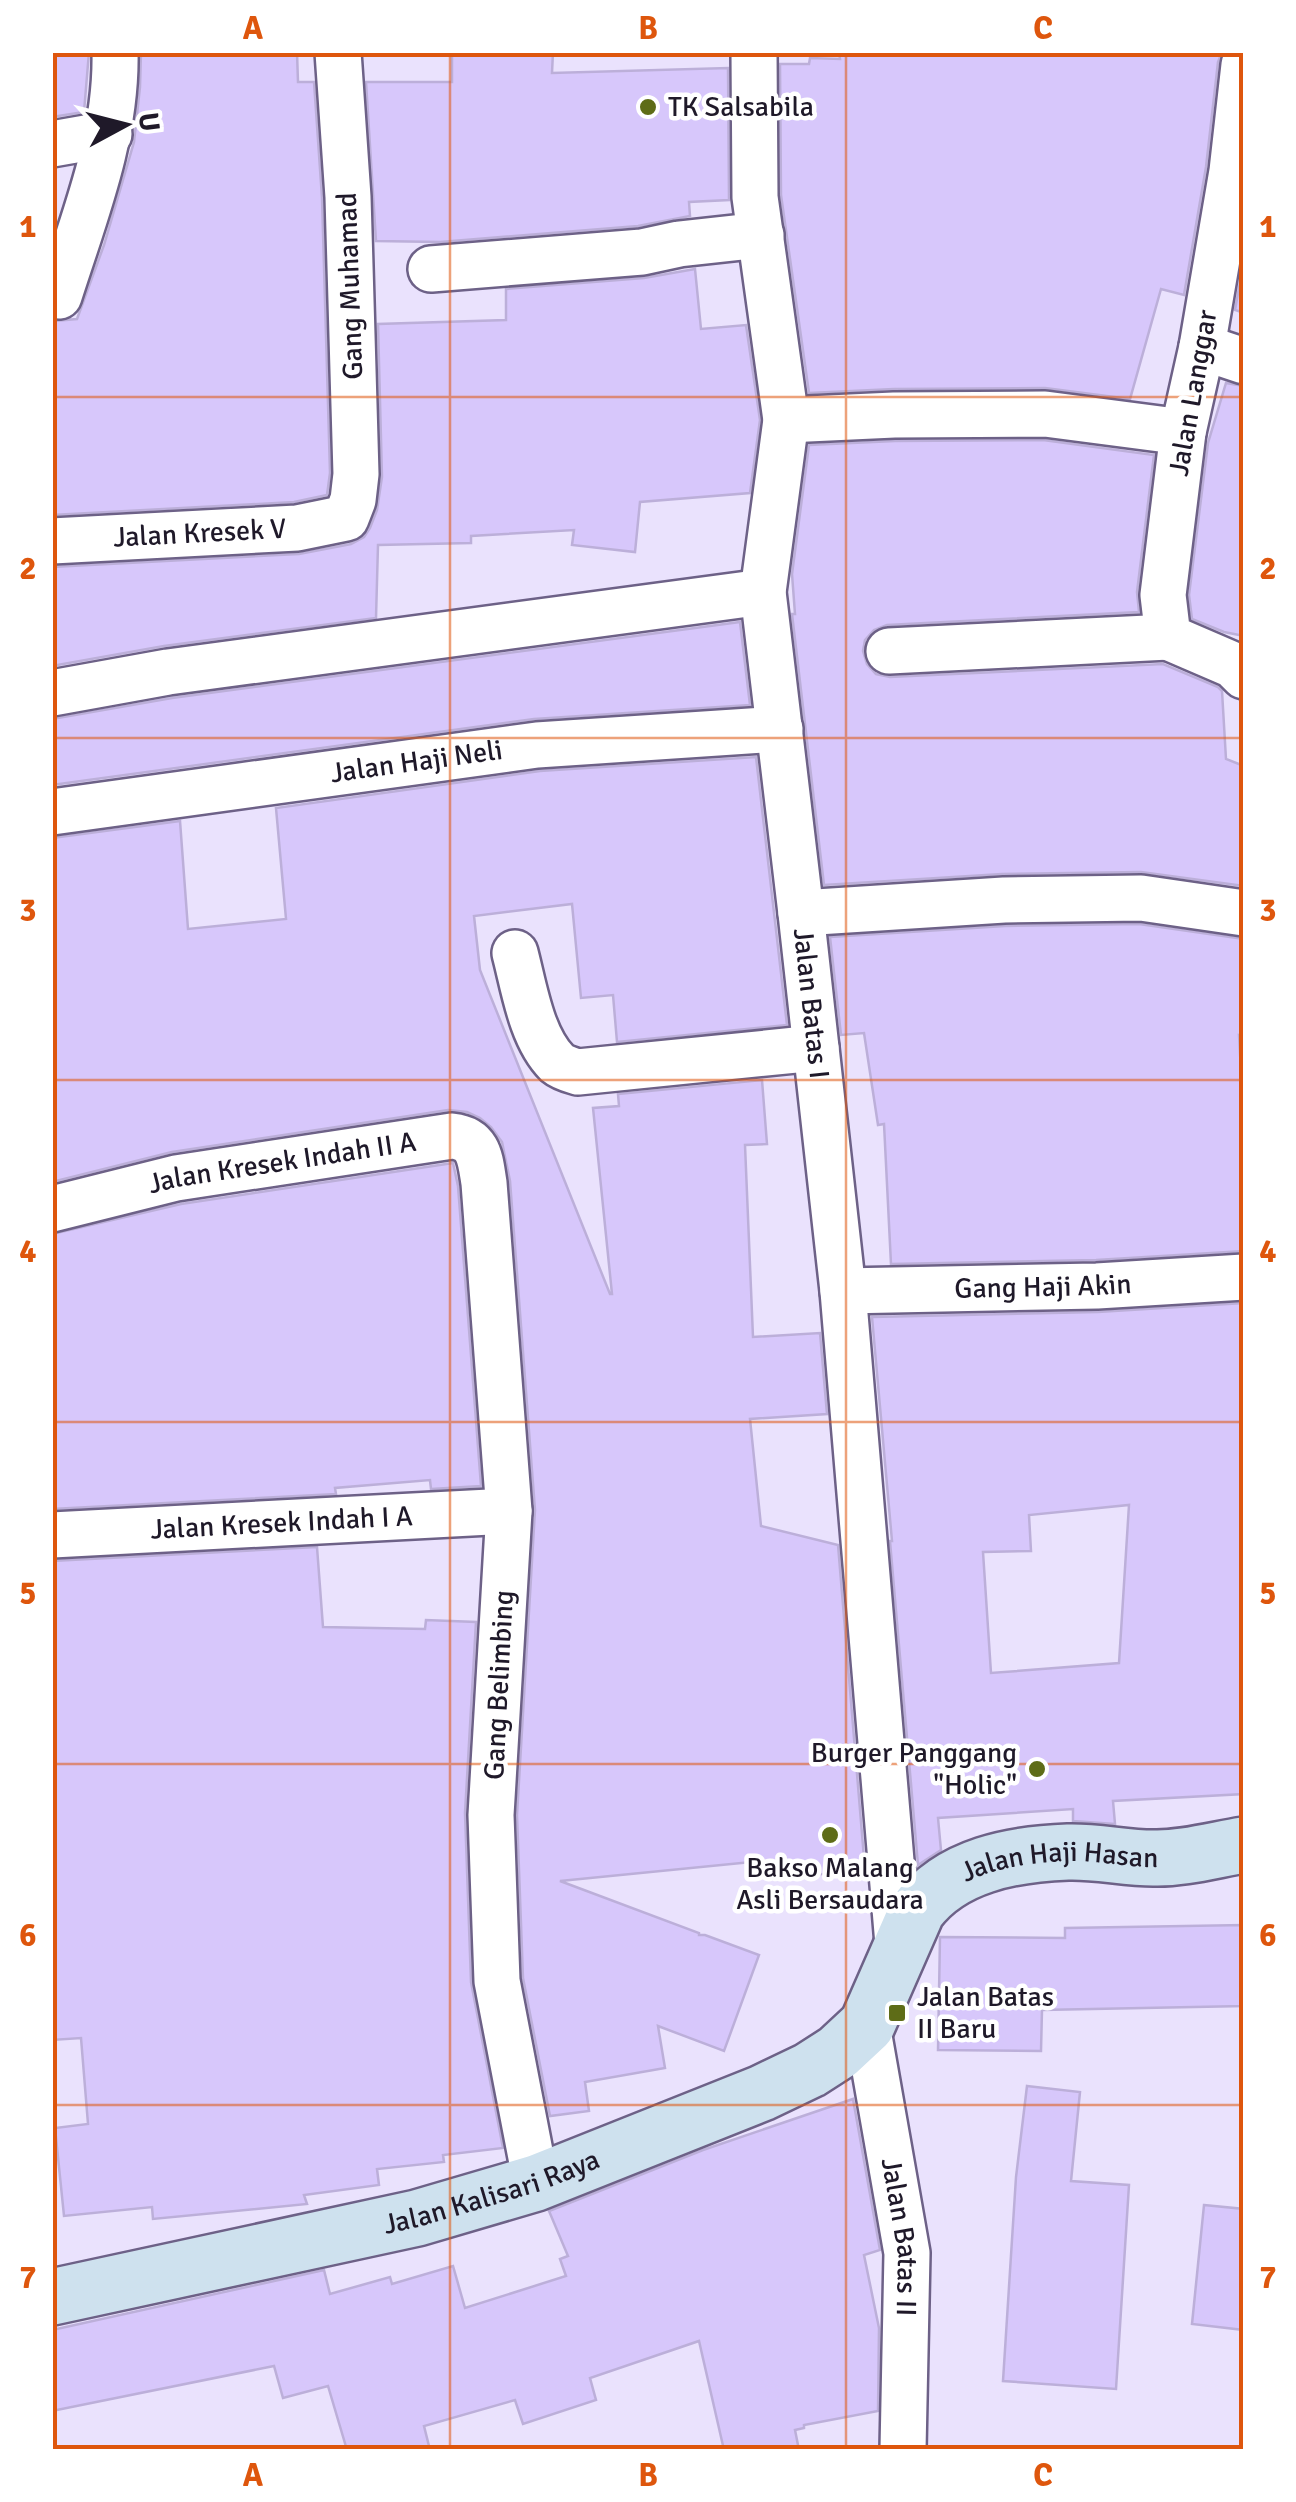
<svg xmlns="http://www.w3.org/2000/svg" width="1296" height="2502" viewBox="0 0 1296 2502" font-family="Signika,sans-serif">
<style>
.building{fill:#d7c7fb;stroke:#bcafd9;stroke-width:2.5;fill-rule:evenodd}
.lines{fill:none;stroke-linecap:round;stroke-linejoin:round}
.street-casing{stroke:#6d6187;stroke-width:50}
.secondary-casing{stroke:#6d6187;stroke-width:60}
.street{stroke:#fff;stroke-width:45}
.secondary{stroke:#cee1ee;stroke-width:55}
.grid{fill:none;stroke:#de560d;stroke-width:2.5;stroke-opacity:0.55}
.poi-dot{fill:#5e6c17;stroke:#fff;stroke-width:4}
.labels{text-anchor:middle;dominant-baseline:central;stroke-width:9;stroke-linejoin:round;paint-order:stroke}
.poi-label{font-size:28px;fill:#1f1929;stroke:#fff;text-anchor:start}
.street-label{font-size:28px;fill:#1f1929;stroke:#fff}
.neatline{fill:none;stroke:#de560d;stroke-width:4}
.grid-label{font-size:32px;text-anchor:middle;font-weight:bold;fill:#de560d}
</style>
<rect width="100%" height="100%" fill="#eae2fd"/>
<g class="building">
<path d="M 52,52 L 89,52 L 84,112 L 52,117 Z"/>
<path d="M 141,52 L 297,52 L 298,82 L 314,82 L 322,198 L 330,473 L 327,495 L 294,502 L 52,515 L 52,429 L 55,429 L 54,321 L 77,319 L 104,245 L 134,142 L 140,87 Z"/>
<path d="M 452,52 L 553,52 L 552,73 L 728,68 L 729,200 L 689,202 L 690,216 L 638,226 L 440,242 L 376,241 L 366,82 L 452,82 Z"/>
<path d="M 839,52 L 1222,52 L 1218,62 L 1206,167 L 1184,295 L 1161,289 L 1130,399 L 1045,388 L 894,389 L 809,393 L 781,195 L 780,64 L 809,64 L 810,58 L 840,59 Z"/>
<path d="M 1244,260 L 1244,313 L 1235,310 Z"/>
<path d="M 695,269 L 701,329 L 746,325 L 760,420 L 750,493 L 640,502 L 635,552 L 572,545 L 574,530 L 471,536 L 471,543 L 378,545 L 376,618 L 164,646 L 52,666 L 52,567 L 299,554 L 351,544 L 364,537 L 370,528 L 377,510 L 382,477 L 378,324 L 506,320 L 506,289 L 644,278 Z"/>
<path d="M 1226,383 L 1244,386 L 1244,636 L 1224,632 L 1192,619 L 1189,595 L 1208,443 Z"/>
<path d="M 1043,440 L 1154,455 L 1137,592 L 1139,612 L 887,625 L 874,630 L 865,640 L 863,651 L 867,664 L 876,674 L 890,677 L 1163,664 L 1218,687 L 1222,691 L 1226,759 L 1244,766 L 1244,886 L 1141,872 L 1002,874 L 824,885 L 792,614 L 795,614 L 792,574 L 809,445 L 895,441 Z"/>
<path d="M 740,622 L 750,705 L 534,719 L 52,785 L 52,719 L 172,698 Z"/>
<path d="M 756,757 L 787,1025 L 617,1042 L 613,995 L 581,998 L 572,904 L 474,916 L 480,970 L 610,1294 L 612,1294 L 593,1108 L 619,1106 L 618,1094 L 762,1080 L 767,1144 L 745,1145 L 753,1337 L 820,1333 L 827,1414 L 750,1419 L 761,1526 L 838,1545 L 865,1870 L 773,1879 L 771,1860 L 560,1881 L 699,1933 L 699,1935 L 705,1935 L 759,1955 L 724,2051 L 658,2026 L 665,2068 L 585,2082 L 589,2111 L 550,2116 L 523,1978 L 517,1815 L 535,1510 L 510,1181 L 502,1142 L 491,1127 L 480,1118 L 467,1112 L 448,1110 L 172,1152 L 52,1182 L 52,838 L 180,821 L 188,929 L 286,919 L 276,808 L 540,771 Z"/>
<path d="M 1139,924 L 1244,939 L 1244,1036 L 1239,1035 L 1244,1126 L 1244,1251 L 1096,1260 L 891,1264 L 884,1124 L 878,1125 L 864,1033 L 841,1035 L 830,937 L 1005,926 Z"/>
<path d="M 453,1163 L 458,1186 L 481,1486 L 431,1489 L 430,1480 L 335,1488 L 336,1494 L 52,1509 L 52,1234 L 181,1204 Z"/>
<path d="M 1244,1303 L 1244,1794 L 1113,1801 L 1115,1824 L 1073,1821 L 1073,1809 L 938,1818 L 941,1850 L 918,1865 L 890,1541 L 892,1541 L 872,1317 L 1098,1312 ZM 1129,1505 L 1119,1663 L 991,1673 L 983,1552 L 1031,1551 L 1029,1515 Z"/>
<path d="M 317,1547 L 323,1627 L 425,1629 L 426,1620 L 476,1622 L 465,1813 L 471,1982 L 503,2148 L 443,2155 L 444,2162 L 377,2169 L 379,2185 L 304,2195 L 307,2204 L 153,2219 L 152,2207 L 64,2216 L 55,2128 L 88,2124 L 81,2038 L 52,2040 L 52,1561 Z"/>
<path d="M 1244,1925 L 1244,2006 L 1042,2010 L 1041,2051 L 938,2050 L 940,1937 L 1065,1938 L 1065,1928 Z"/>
<path d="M 1027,2086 L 1080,2092 L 1071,2181 L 1129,2185 L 1116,2389 L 1003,2381 L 1016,2177 Z"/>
<path d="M 853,2099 L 880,2250 L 864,2255 L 879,2328 L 878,2411 L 804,2425 L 804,2428 L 795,2430 L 799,2450 L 724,2450 L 699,2341 L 590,2378 L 596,2400 L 523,2424 L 515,2400 L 424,2426 L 430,2450 L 347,2450 L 328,2386 L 283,2398 L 274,2366 L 52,2411 L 52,2330 L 324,2270 L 330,2294 L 390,2277 L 392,2284 L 453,2266 L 465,2308 L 566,2276 L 560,2259 L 568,2256 L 549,2211 L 703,2150 Z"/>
<path d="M 1204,2205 L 1244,2209 L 1244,2330 L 1192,2324 Z"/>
</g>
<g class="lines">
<defs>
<g id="street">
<path id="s1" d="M 754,52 L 755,197 L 786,420 L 763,592 L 801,913 L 843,1291 L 899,1956"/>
<path d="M 1244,65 L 1232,171 L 1202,347 L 1183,432 L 1163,595 L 1168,637 L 1233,665 L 1244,676"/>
<path d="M 52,144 L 109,134"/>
<path d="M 431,269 L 642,252 L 679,244 L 761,235"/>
<path d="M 59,296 C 84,217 117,137 115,52"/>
<path d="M 1202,347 L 1244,361"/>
<path d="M 786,420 L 894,415 L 1045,414 L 1183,432"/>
<path id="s2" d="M 52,541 L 297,528 L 346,518 L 353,500 L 356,474 L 348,197 L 338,52"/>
<path d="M 889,651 L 1168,637"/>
<path d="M 52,693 L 168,672 L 763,592"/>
<path id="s3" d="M 52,812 L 537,745 L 780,729"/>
<path d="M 801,913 L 1004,900 L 1141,898 L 1244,913"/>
<path d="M 515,953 C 524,987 531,1037 557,1063 C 563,1068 571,1070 578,1072 L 816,1048"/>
<path id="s4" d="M 52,1209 L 176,1178 L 452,1136 C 480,1139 480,1159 484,1183 L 509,1511 L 491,1815 L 497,1981 L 536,2183"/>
<path id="s5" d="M 843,1291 L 1097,1286 L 1244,1277"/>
<path id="s6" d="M 52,1535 L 509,1511"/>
<path id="s7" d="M 867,2025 L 907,2253 L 903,2450"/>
</g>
<g id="secondary">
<path id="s8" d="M 52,2297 L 417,2218 L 536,2183 L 762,2093 L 810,2070 L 838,2052 L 867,2025 L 917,1911 C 951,1865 1013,1854 1068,1852 C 1096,1851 1125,1858 1153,1858 C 1182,1859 1214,1850 1244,1845"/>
</g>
</defs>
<use href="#street" class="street-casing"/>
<use href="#secondary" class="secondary-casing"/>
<use href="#street" class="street"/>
<use href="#secondary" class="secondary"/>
</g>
<path class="grid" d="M 450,52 L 450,2450M 846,52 L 846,2450M 52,397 L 1244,397M 52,738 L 1244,738M 52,1080 L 1244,1080M 52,1422 L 1244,1422M 52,1764 L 1244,1764M 52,2105 L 1244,2105"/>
<g class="poi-dot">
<circle cx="648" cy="107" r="10"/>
<circle cx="1037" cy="1769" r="10"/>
<circle cx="830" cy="1835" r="10"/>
<rect x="887" y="2003" width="20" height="20" rx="5"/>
</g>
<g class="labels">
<g class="poi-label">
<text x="668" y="107">TK Salsabila</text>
<text x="1017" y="1753" text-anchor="end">Burger Panggang<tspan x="1017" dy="32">"Holic"</tspan></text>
<text x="830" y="1868" text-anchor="middle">Bakso Malang<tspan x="830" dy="32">Asli Bersaudara</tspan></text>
<text x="917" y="1997">Jalan Batas<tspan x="917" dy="32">II Baru</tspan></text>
</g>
<g class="street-label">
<text transform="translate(350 286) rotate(-92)">Gang Muhamad</text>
<text transform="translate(1193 393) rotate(-80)">Jalan Langgar</text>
<text stroke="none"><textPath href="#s2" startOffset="148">Jalan Kresek V</textPath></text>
<text stroke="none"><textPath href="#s3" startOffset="368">Jalan Haji Neli</textPath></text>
<text stroke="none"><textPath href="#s1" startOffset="958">Jalan Batas I</textPath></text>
<text stroke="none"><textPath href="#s4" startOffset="235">Jalan Kresek Indah II A</textPath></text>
<text stroke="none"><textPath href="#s5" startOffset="200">Gang Haji Akin</textPath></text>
<text stroke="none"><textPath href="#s6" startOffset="230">Jalan Kresek Indah I A</textPath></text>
<text transform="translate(499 1685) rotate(-87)">Gang Belimbing</text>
<text stroke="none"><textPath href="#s8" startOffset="1150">Jalan Haji Hasan</textPath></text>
<text stroke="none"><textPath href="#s8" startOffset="452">Jalan Kalisari Raya</textPath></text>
<text stroke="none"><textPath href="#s7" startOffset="215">Jalan Batas II</textPath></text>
</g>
</g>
<rect width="1296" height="2502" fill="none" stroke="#ffffff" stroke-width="110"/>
<g transform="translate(125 125) rotate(83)" stroke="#ffffff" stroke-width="8" paint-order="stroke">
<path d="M0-8L18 38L0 25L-18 38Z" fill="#1f1929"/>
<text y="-15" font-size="28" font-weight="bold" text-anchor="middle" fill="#1f1929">U</text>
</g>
<rect x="55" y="55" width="1186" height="2392" class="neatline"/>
<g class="grid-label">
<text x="253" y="39">A</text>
<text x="648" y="39">B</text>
<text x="1043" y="39">C</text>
<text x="28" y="237">1</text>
<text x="1268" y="237">1</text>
<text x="28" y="579">2</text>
<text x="1268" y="579">2</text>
<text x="28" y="921">3</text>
<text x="1268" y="921">3</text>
<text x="28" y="1262">4</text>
<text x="1268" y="1262">4</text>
<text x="28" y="1604">5</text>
<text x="1268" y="1604">5</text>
<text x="28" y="1946">6</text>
<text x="1268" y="1946">6</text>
<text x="28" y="2288">7</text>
<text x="1268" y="2288">7</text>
<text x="253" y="2486">A</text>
<text x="648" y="2486">B</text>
<text x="1043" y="2486">C</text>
</g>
</svg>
